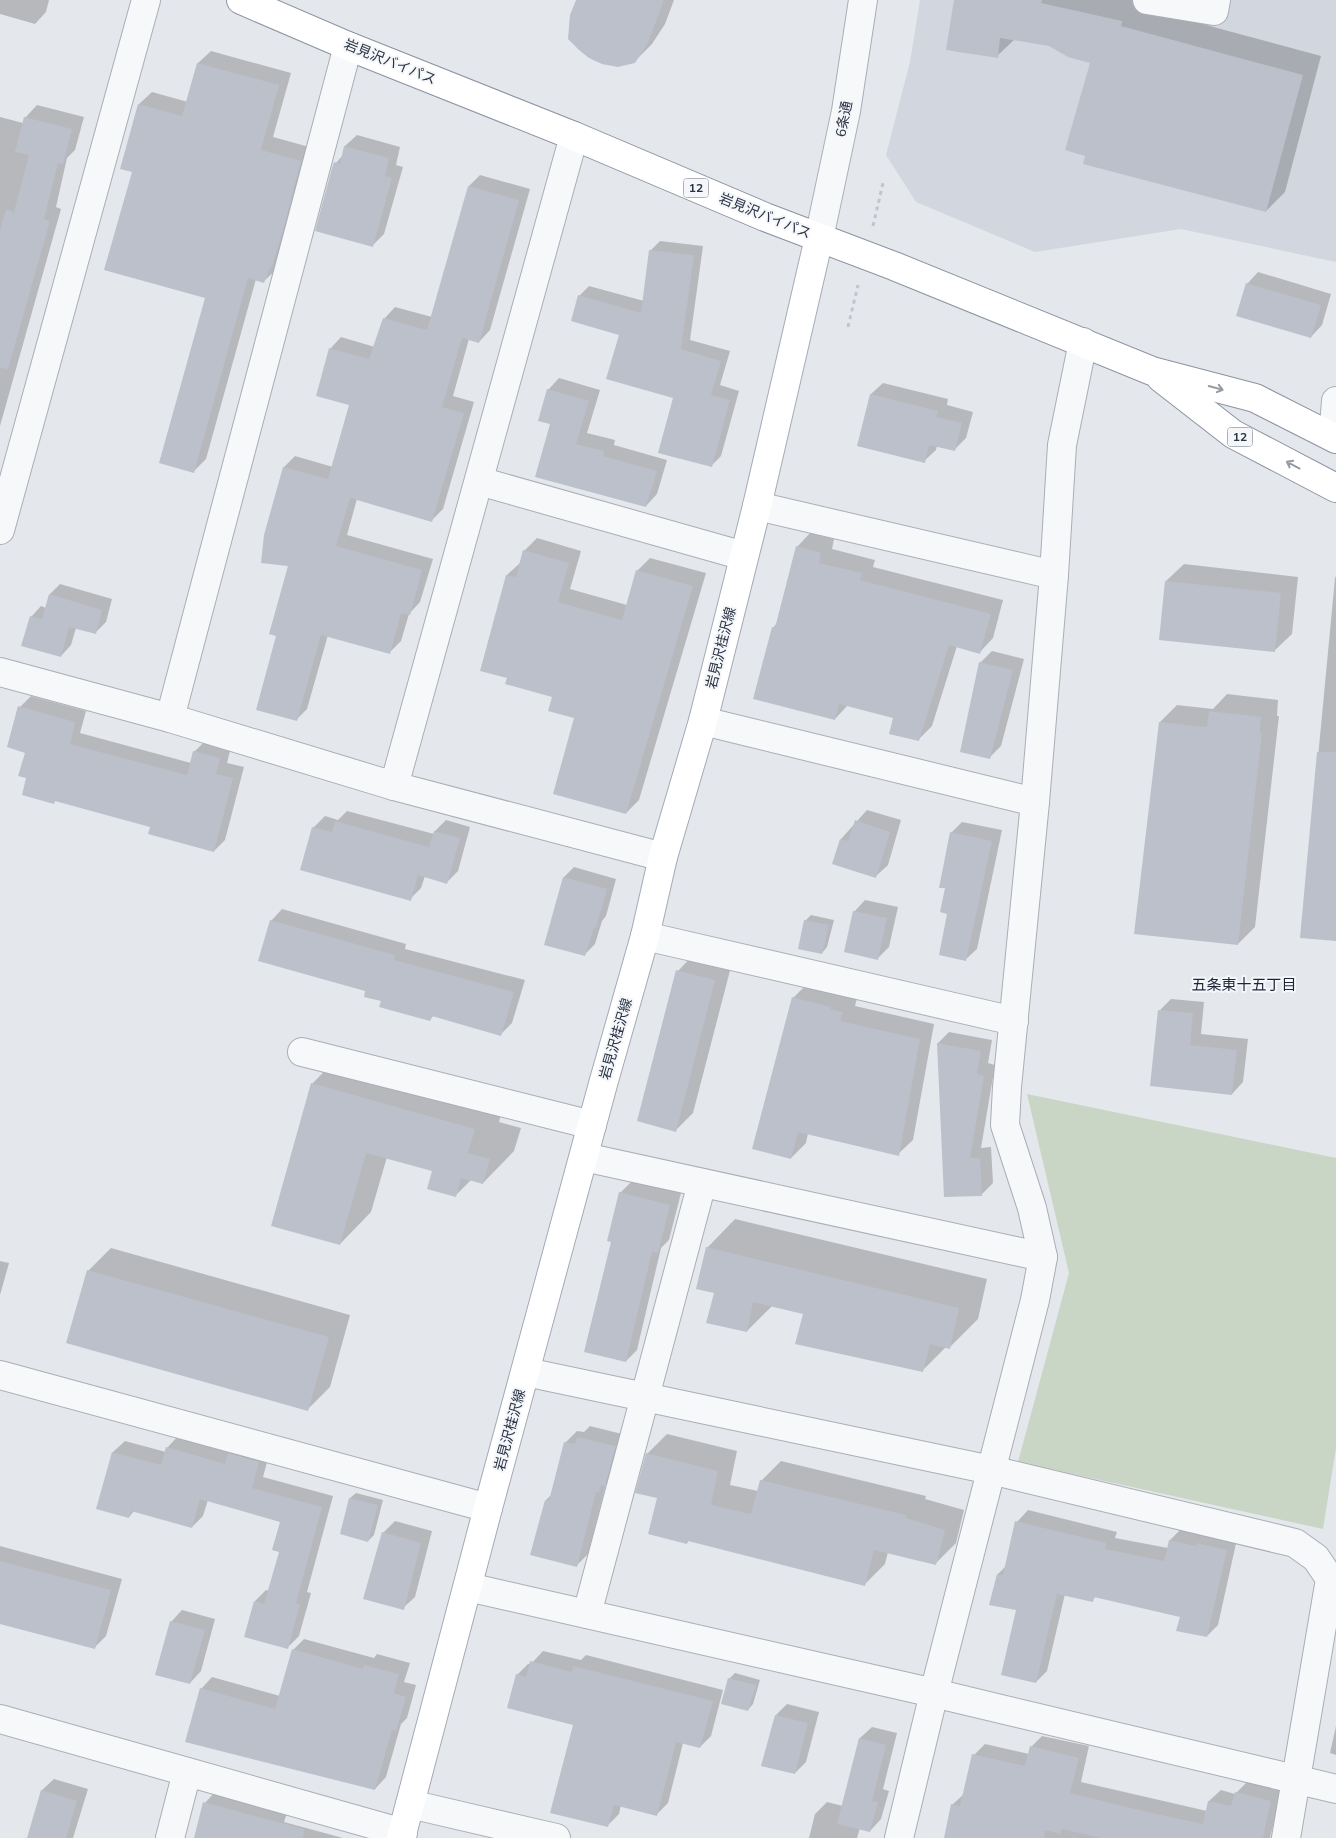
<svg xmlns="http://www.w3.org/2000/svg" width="1336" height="1838" viewBox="0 0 1336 1838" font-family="'Nunito Sans','Noto Sans JP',sans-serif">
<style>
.built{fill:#d2d6de}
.green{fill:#c9d6c5}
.shadow{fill:#0003}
.building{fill:#bbc0ca}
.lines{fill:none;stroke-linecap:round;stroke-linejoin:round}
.minor-casing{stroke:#a9aeb7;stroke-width:30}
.major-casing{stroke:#a3abb8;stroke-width:30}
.highway-casing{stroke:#8b94a3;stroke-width:30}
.path{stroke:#c2c5cb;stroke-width:3;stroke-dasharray:4 4;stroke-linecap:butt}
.minor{stroke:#f7f8fa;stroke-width:28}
.major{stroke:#fff;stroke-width:28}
.highway{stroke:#fff;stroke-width:28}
.oneway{stroke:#959aa2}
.labels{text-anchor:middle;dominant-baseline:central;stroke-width:4;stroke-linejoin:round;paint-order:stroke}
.shield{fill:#f4f6f9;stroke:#676e7b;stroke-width:1}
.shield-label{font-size:12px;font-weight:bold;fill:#2b3445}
.street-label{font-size:14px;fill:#2b3445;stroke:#f4f6f9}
.neighbourhood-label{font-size:15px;fill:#1d2536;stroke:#f4f6f9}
</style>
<rect width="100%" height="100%" fill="#e4e7ec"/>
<path class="built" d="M 920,0 L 1336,0 L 1336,262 L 1181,229 L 1035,252 L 916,202 L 886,155 L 910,62 Z"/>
<path class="green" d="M 1027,1094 L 1336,1158 L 1336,1448 L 1323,1529 L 1018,1462 L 1069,1273 Z"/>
<g class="shadow">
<path d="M 0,0 L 49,0 L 46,12 L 35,24 L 0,14 Z"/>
<path d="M 577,0 L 674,0 L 665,24 L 652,44 L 634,62 Z"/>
<path d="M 956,0 L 1131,0 L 1140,2 L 1139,7 L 1321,56 L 1285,192 L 1266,211 L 1091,62 L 1049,44 L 1015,39 L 997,56 Z"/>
<path d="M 211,51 L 291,73 L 273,137 L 313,148 L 277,269 L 264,281 L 256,279 L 206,459 L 193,472 L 206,297 L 133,171 L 139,104 L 152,92 L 188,102 L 198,63 Z"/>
<path d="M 37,105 L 84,117 L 75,150 L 67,158 L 56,207 L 61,209 L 0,426 L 0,117 L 23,123 L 25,118 Z"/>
<path d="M 357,135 L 400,147 L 396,165 L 403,167 L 384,234 L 372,246 L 336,163 L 343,155 L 345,146 Z"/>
<path d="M 480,175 L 530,189 L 490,330 L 479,342 L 469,339 L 453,396 L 474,402 L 443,509 L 432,520 L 357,499 L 347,535 L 433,559 L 420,602 L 409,614 L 401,641 L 390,652 L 328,635 L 307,709 L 296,720 L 278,635 L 290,565 L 265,536 L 284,467 L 295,456 L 333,467 L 350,404 L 330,349 L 341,337 L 375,347 L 384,319 L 395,307 L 432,317 L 469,186 Z"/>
<path d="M 660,241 L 703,246 L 690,340 L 730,351 L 720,385 L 739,391 L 721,456 L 711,466 L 675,398 L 621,334 L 579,296 L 589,286 L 644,301 L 651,250 Z"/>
<path d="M 1258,272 L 1331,294 L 1322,325 L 1311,337 L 1247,284 Z"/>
<path d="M 559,378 L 600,390 L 587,433 L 615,440 L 614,445 L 667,460 L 657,494 L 646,506 L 551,423 L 548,390 Z"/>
<path d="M 883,383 L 948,399 L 947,405 L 973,412 L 966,438 L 954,450 L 937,445 L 936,450 L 924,461 L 858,445 L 871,394 Z"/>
<path d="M 810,533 L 834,539 L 832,549 L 875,560 L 873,567 L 1003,600 L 993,638 L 980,652 L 957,646 L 932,726 L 918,740 L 895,717 L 848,705 L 835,719 L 773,628 L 777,623 L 797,547 Z"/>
<path d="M 537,538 L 581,551 L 570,589 L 627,605 L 637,571 L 650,558 L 706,573 L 639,800 L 626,813 L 575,717 L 554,696 L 508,677 L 507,575 L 520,563 L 524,551 Z"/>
<path d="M 1184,564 L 1298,577 L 1292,634 L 1274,651 L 1166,581 Z"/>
<path d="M 1336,576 L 1336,940 L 1301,937 L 1335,578 Z"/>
<path d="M 60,584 L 112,599 L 106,622 L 95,633 L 76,628 L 71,645 L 61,656 L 31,617 L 41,606 L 46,608 L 50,594 Z"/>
<path d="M 992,651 L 1024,659 L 1001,746 L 989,758 L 980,663 Z"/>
<path d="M 1227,694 L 1278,700 L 1277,716 L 1279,716 L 1255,927 L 1238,944 L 1160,722 L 1177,705 L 1213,709 Z"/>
<path d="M 31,696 L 86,711 L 80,733 L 191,763 L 194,752 L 205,741 L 231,747 L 227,763 L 244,767 L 225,840 L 214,851 L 151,826 L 56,800 L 54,802 L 28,777 L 20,707 Z"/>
<path d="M 867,810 L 901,820 L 888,865 L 876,876 L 841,839 Z"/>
<path d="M 347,811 L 434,834 L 435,831 L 446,820 L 470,827 L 458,871 L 447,882 L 425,876 L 421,888 L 410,899 L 302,869 L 314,827 L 325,816 L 338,820 Z"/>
<path d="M 962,822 L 1002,830 L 977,949 L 966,959 L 949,913 L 946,887 L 951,833 Z"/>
<path d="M 574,867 L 616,879 L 606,916 L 602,921 L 595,944 L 585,954 L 564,877 Z"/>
<path d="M 865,900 L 898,907 L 889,947 L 878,958 L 854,912 Z"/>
<path d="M 282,909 L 406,944 L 405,949 L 525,980 L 512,1023 L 501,1034 L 434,1015 L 430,1020 L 382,1000 L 271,921 Z"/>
<path d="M 811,915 L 834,920 L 827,947 L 822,953 L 805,921 Z"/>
<path d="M 695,953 L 732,963 L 693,1113 L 676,1130 L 678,971 Z"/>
<path d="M 808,983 L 857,998 L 855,1006 L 934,1024 L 913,1140 L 898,1154 L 808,1133 L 806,1143 L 791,1158 L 793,998 Z"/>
<path d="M 1171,999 L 1204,1002 L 1201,1034 L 1248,1039 L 1243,1082 L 1232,1094 L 1160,1010 Z"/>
<path d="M 949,1032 L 992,1040 L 988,1063 L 995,1065 L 981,1148 L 991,1147 L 993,1183 L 982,1194 L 946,1196 L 938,1043 Z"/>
<path d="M 343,1052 L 505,1098 L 499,1122 L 521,1128 L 514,1151 L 483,1183 L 471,1180 L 455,1196 L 433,1170 L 387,1157 L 371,1212 L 340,1244 L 312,1084 Z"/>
<path d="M 632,1181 L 681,1193 L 669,1240 L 661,1248 L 637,1350 L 626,1361 L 612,1241 L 620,1193 Z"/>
<path d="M 735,1219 L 987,1279 L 978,1319 L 949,1348 L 946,1347 L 922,1371 L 805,1313 L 772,1306 L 747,1331 L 716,1292 L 707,1248 Z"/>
<path d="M 111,1248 L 350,1315 L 330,1387 L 308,1409 L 88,1271 Z"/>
<path d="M 0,1261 L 9,1263 L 0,1295 Z"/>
<path d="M 590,1426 L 626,1435 L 610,1480 L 606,1484 L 588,1554 L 577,1565 L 546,1500 L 552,1494 L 566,1442 L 577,1431 L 584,1432 Z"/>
<path d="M 667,1434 L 737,1451 L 730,1485 L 758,1491 L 761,1481 L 781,1461 L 926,1496 L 925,1499 L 964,1510 L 956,1543 L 936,1563 L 888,1552 L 885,1564 L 865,1584 L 689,1540 L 687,1543 L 659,1497 L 647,1454 Z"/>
<path d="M 178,1436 L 270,1451 L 263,1477 L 333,1496 L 307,1592 L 311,1593 L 299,1636 L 288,1647 L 255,1601 L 266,1590 L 269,1591 L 280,1551 L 282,1521 L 208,1500 L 203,1516 L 192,1527 L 134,1511 L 129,1517 L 113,1452 L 125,1441 L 166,1452 L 167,1448 Z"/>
<path d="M 356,1493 L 383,1500 L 374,1535 L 368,1541 L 341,1533 L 350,1498 Z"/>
<path d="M 1028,1510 L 1117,1532 L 1115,1538 L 1168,1548 L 1170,1540 L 1181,1529 L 1237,1539 L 1218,1625 L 1207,1636 L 1181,1616 L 1096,1596 L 1092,1601 L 1065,1594 L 1047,1671 L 1036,1682 L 1018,1609 L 998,1574 L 1006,1566 L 1017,1522 Z"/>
<path d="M 395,1521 L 432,1531 L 415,1597 L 403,1608 L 383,1533 Z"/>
<path d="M 0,1546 L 122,1579 L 106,1636 L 94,1648 L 0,1622 Z"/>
<path d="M 182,1610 L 215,1619 L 201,1671 L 190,1683 L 171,1622 Z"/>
<path d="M 304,1639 L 374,1658 L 377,1654 L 410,1663 L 404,1682 L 416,1685 L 407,1718 L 401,1724 L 386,1777 L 375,1789 L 201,1689 L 212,1677 L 280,1696 L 293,1650 Z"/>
<path d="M 543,1651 L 581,1660 L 586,1655 L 723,1690 L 711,1736 L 700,1747 L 683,1743 L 668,1803 L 657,1814 L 621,1805 L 619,1814 L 607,1826 L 574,1724 L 517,1675 L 528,1664 L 531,1664 Z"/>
<path d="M 735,1673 L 760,1680 L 753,1704 L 748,1710 L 729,1679 Z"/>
<path d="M 787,1704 L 819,1712 L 806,1762 L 795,1773 L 776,1715 Z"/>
<path d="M 1336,1726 L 1336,1755 L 1330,1753 Z"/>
<path d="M 872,1727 L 897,1733 L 883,1789 L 889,1791 L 881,1819 L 870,1831 L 860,1828 L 857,1838 L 809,1838 L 815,1814 L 827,1802 L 843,1806 L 860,1738 Z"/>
<path d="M 1042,1736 L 1089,1746 L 1081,1782 L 1207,1811 L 1209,1801 L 1221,1790 L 1235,1794 L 1247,1782 L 1282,1789 L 1270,1838 L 945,1838 L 952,1805 L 964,1794 L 974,1755 L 985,1744 L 1029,1754 L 1031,1747 Z"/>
<path d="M 54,1779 L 88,1789 L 73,1838 L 28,1838 L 42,1790 Z"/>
<path d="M 214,1793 L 287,1813 L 284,1822 L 343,1838 L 199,1838 L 205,1803 Z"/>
</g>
<g class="building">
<path d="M 576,0 L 664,0 L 648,43 L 635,63 L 618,67 L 602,64 L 589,58 L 579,50 L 568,39 L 570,15 Z"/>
<path d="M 954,0 L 1042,0 L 1041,3 L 1122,21 L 1121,26 L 1303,75 L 1266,212 L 1083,164 L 1085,156 L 1065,150 L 1090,63 L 1068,57 L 1049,46 L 1000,38 L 998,58 L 946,50 Z"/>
<path d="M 197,63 L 279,85 L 261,150 L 301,161 L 285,223 L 272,267 L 270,267 L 264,283 L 248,278 L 194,473 L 159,463 L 205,298 L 104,270 L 132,172 L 120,169 L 138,104 L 182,116 Z"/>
<path d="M 24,117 L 72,129 L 63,164 L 58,163 L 44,219 L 50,221 L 8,369 L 0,368 L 0,231 L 6,209 L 14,212 L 29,155 L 15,152 Z"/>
<path d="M 344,146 L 389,158 L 385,176 L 392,178 L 373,247 L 315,231 L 332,168 L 334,162 L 340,164 Z"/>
<path d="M 468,186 L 519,200 L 479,343 L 462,338 L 442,407 L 464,413 L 432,522 L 350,498 L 336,546 L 422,570 L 410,615 L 401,613 L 390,654 L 321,635 L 297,721 L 256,710 L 276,636 L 269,634 L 288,566 L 261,563 L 264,535 L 283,467 L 328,479 L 349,405 L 316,396 L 329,348 L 369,359 L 383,318 L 427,330 Z"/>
<path d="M 649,250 L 694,255 L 681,349 L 721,361 L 711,395 L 730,400 L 712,467 L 658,453 L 673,398 L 606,379 L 619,335 L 571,321 L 578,295 L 641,313 Z"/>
<path d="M 1246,283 L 1321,305 L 1311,338 L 1236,316 Z"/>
<path d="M 547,389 L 589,401 L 576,444 L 604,451 L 603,456 L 657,471 L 646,507 L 535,477 L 550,424 L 538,421 Z"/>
<path d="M 870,394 L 938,411 L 936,417 L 962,423 L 955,451 L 929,445 L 925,463 L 857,446 Z"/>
<path d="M 796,546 L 821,553 L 819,563 L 862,573 L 860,580 L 991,614 L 980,654 L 949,645 L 919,741 L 889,734 L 893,718 L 839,704 L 835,720 L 753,699 L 772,627 L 775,628 Z"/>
<path d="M 523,550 L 569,563 L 558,602 L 622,620 L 636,570 L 693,586 L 626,814 L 553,794 L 574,718 L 548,711 L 552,697 L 505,684 L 507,678 L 480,671 L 506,575 L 516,577 Z"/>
<path d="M 1165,581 L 1281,593 L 1275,652 L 1159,640 Z"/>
<path d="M 49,594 L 102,610 L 96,634 L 69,627 L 61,657 L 21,646 L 30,616 L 42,619 Z"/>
<path d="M 979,662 L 1013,670 L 990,759 L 960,752 Z"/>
<path d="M 18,706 L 75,722 L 70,744 L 187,775 L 193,751 L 220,758 L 216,774 L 233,778 L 214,852 L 148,834 L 150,827 L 55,801 L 54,804 L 22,795 L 26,778 L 18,776 L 25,753 L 7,747 Z"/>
<path d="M 1209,711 L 1261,717 L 1260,733 L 1262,733 L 1238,945 L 1134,934 L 1159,722 L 1207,727 Z"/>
<path d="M 1317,752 L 1336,752 L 1336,941 L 1300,938 Z"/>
<path d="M 855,820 L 890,832 L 876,878 L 832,864 L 840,839 L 848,841 Z"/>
<path d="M 335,821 L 429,847 L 434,831 L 460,838 L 447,884 L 418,875 L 411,901 L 300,870 L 312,827 L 332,832 Z"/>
<path d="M 950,832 L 992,841 L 966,961 L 939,955 L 947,914 L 940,912 L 945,888 L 939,888 Z"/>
<path d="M 563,877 L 607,889 L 596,928 L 594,927 L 585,956 L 544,945 Z"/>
<path d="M 853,911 L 887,918 L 878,960 L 844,952 Z"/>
<path d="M 270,920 L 395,955 L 394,960 L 514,992 L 501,1036 L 432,1016 L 430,1021 L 379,1007 L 381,1001 L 364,997 L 365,991 L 258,961 Z"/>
<path d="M 804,920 L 829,925 L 822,954 L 798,949 Z"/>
<path d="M 676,970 L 715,980 L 676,1132 L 637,1121 Z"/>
<path d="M 792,997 L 831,1007 L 830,1009 L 843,1012 L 840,1021 L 920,1039 L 899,1156 L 798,1132 L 791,1159 L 752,1149 Z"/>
<path d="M 1158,1010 L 1193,1013 L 1190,1045 L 1237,1050 L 1232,1095 L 1150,1086 Z"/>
<path d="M 937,1043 L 981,1051 L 977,1074 L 984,1076 L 970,1158 L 980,1158 L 982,1196 L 944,1197 Z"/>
<path d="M 311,1083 L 475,1129 L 468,1153 L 490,1159 L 483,1184 L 461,1178 L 456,1197 L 427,1189 L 432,1171 L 366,1153 L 340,1245 L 271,1226 Z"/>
<path d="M 619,1192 L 670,1205 L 658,1253 L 652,1252 L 626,1362 L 584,1352 L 611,1242 L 607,1241 Z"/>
<path d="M 706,1247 L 959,1308 L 950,1349 L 930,1344 L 923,1372 L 795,1344 L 803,1314 L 753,1302 L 747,1332 L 706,1323 L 714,1293 L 696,1289 Z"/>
<path d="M 87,1270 L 329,1337 L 308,1411 L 66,1343 Z"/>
<path d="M 577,1437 L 616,1446 L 605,1486 L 601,1485 L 599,1492 L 596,1492 L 577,1567 L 530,1555 L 545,1500 L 549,1501 L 564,1442 L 575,1444 Z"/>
<path d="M 166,1447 L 225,1464 L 228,1453 L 259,1462 L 252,1488 L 322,1507 L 296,1603 L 300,1604 L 288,1649 L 244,1637 L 254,1601 L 264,1604 L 279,1552 L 272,1550 L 280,1522 L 200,1499 L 192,1528 L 131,1511 L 129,1518 L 96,1509 L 112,1452 L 161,1465 Z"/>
<path d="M 646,1453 L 718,1471 L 711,1505 L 751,1514 L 760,1480 L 906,1515 L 906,1518 L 945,1530 L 936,1565 L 874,1550 L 865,1586 L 688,1541 L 687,1544 L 648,1534 L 657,1498 L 635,1493 Z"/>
<path d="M 349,1498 L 378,1505 L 368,1542 L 340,1534 Z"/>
<path d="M 1015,1521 L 1106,1543 L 1105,1549 L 1164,1561 L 1169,1540 L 1196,1546 L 1197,1543 L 1227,1550 L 1207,1637 L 1176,1631 L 1180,1617 L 1094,1597 L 1093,1602 L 1057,1594 L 1036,1683 L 1001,1675 L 1016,1610 L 989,1605 L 997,1574 L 1003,1575 Z"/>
<path d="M 382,1532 L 421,1543 L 404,1610 L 363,1599 Z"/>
<path d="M 0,1561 L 111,1590 L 95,1649 L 0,1624 Z"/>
<path d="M 170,1621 L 205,1630 L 190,1684 L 155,1675 Z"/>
<path d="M 292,1649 L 363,1669 L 364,1665 L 399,1674 L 394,1693 L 406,1697 L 396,1731 L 392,1730 L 375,1790 L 185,1742 L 200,1688 L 275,1709 Z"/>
<path d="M 530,1661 L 572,1672 L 573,1666 L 713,1701 L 700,1748 L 676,1742 L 657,1816 L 614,1805 L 608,1827 L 550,1813 L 573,1725 L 507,1708 L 516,1674 L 526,1677 Z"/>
<path d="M 728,1678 L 756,1685 L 748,1711 L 721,1704 Z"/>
<path d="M 775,1715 L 808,1723 L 795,1774 L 761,1766 Z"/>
<path d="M 859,1738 L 886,1745 L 872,1801 L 878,1802 L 870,1832 L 837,1824 Z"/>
<path d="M 1030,1746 L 1079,1758 L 1070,1793 L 1143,1811 L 1203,1824 L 1208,1801 L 1231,1806 L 1235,1792 L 1271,1801 L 1263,1838 L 1102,1838 L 1062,1829 L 1061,1834 L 1045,1830 L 1044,1838 L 944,1838 L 951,1804 L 960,1806 L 972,1754 L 1025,1766 Z"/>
<path d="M 41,1790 L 77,1801 L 66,1838 L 27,1838 Z"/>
<path d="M 203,1802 L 304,1829 L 303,1838 L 194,1838 Z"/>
</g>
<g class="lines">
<defs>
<g id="minor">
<path d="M 1147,0 L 1214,11 L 1216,0"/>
<path d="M 819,238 L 846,111 L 863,0"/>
<path d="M 1333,437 L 1336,401"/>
<path d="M 479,481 L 744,556"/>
<path d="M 757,506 L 1054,575"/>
<path d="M 0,530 L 146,0"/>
<path d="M 0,672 L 170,718 L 394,786 L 663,857"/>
<path d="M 170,718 L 348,46"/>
<path d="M 703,721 L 1035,802"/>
<path d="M 394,786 L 574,136"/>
<path d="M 645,936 L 1014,1021"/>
<path d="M 302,1052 L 592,1125"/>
<path d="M 584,1157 L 1043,1257"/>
<path d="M 526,1372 L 991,1470 L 1295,1543 L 1316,1558 L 1330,1579 L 1286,1838"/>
<path d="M 0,1375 L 488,1508"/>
<path d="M 468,1587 L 934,1693 L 1336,1789"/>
<path d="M 587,1614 L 702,1183"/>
<path d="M 0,1719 L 403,1833"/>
<path d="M 410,1804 L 556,1838"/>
<path d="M 170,1838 L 187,1772"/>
<path d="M 899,1838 L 934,1693 L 1035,1300 L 1043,1257 L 1032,1208 L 1005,1125 L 1007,1087 L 1035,802 L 1054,575 L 1062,445 L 1083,342"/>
</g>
<path id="major" d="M 401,1838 L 488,1508 L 603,1084 L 645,936 L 663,857 L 703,721 L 757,506 L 819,238"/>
<g id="highway">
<path d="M 241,0 L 348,46 L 574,136 L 765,217 L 894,266 L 1152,371 L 1255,398 L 1336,439"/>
<path d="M 1161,378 L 1233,434 L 1336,488"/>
</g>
</defs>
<use href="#minor" class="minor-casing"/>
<use href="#major" class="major-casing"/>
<use href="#highway" class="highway-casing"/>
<g class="path">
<path d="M 873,226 L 883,183"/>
<path d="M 848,327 L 858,285"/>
</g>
<use href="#minor" class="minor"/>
<use href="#major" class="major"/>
<use href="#highway" class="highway"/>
</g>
<defs><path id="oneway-shaft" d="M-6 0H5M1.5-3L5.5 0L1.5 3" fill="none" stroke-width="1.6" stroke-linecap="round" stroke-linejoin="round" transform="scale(1.25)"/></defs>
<g class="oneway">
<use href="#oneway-shaft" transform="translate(1216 388) rotate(15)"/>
<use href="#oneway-shaft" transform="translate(1293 465) rotate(-152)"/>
</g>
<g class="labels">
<g class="shield">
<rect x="683.5" y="178.5" width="25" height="19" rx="4"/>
<rect x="1227.5" y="427.5" width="25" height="19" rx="4"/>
</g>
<g class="shield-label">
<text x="696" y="188">12</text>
<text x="1240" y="437">12</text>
</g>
<g class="street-label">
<text transform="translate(390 62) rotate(22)">岩見沢バイパス</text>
<text transform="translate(844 119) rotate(-79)">6条通</text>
<text transform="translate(765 216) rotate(22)">岩見沢バイパス</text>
<text transform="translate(721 648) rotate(-76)">岩見沢桂沢線</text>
<text transform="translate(616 1039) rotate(-74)">岩見沢桂沢線</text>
<text transform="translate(510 1430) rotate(-75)">岩見沢桂沢線</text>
</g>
<g class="neighbourhood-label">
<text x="1244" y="985">五条東十五丁目</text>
</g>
</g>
</svg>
